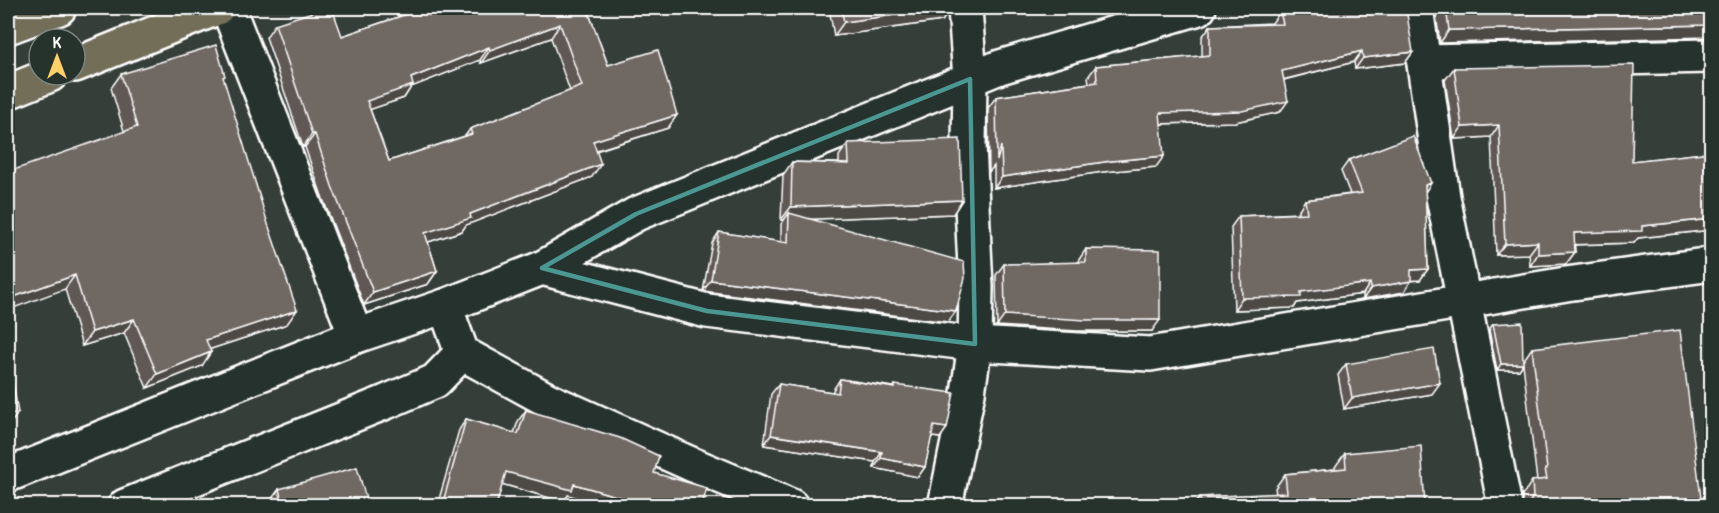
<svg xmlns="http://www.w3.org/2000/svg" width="1719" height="513" viewBox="0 0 1719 513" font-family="'Patrick Hand',sans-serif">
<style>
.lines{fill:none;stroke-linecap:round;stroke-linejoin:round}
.minor-casing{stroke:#fff;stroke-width:38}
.major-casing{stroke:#fff;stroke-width:38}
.minor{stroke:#26332d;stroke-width:33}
.major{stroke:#726e59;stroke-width:33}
.wall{fill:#605955;stroke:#fff;stroke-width:1.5;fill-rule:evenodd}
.shaded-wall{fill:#4e4945;stroke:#fff;stroke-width:1.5}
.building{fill:#706863;stroke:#fff;stroke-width:1.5;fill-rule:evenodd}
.marked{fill:none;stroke:#4b9892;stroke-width:4.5;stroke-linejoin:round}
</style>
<rect width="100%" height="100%" fill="#353e38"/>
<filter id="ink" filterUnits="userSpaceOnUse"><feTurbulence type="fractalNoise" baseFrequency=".0167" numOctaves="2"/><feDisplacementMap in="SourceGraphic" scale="12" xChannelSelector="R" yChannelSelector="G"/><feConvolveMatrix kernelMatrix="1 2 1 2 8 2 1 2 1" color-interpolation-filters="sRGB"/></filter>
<g filter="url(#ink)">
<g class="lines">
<defs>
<g id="minor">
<path d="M 228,8 L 356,336"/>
<path d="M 1416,8 L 1443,197 L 1505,506"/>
<path d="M 1424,62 L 1712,56"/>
<path d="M 542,268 L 707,311 L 975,344 L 1150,354 L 1566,284 L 1712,264"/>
<path d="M 445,306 L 542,268 L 636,214 L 1000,67 L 1199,8"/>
<path d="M 8,475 L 356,336 L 445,306 L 462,353 L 546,399 L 691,464 L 791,506"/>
<path d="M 125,506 L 386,402 L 435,381 L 462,353"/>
<path d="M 945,506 L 968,393 L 975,344 L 976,287 L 969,145 L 970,79 L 965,8"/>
</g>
<g id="major">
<path d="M 8,27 L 59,8"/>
<path d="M 75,65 L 217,8"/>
<path d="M 8,92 L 50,75"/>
</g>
</defs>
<use href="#minor" class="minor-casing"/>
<use href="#major" class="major-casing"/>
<use href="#minor" class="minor"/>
<use href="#major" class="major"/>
</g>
<g class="wall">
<path d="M 405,8 L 587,8 L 608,65 L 668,128 L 596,151 L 592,177 L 466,225 L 462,231 L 428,242 L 437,271 L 428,284 L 364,305 L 323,199 L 305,147 L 303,147 L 266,37 L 275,24 L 342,36 L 398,17 ZM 551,38 L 570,91 L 470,129 L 465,136 L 389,161 L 370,109 L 404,98 L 411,87 L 480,60 L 481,63 Z"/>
<path d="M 829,8 L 952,8 L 942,21 L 834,36 Z"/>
<path d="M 1435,8 L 1712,8 L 1440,43 Z"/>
<path d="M 1280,12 L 1413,52 L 1405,63 L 1355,69 L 1354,62 L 1284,80 L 1280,112 L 1235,122 L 1161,124 L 1156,167 L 1103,172 L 994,188 L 994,166 L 989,172 L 988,108 L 996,97 L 1089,83 L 1088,77 L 1096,66 L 1202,56 L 1202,37 L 1210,26 L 1272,23 Z"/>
<path d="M 1454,68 L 1632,161 L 1712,152 L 1712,230 L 1638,238 L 1634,243 L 1574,245 L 1575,252 L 1566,264 L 1530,266 L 1529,254 L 1496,255 L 1491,137 L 1454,139 L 1445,80 Z"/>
<path d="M 121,74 L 223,79 L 287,324 L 210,349 L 202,366 L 147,388 L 124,333 L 82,346 L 65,289 L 124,131 L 111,88 Z"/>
<path d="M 848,143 L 962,200 L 953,214 L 812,219 L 956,311 L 948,322 L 703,291 L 712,243 L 719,232 L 781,242 L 781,224 L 784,220 L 781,220 L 783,175 L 792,162 L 839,163 L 839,156 Z"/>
<path d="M 1349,160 L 1425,192 L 1428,269 L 1420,280 L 1411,281 L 1404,292 L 1363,299 L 1363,294 L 1297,303 L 1294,308 L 1234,310 L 1231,227 L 1239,216 L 1298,213 L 1298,211 L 1305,200 L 1350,194 L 1341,171 Z"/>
<path d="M 1086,249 L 1152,331 L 1078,331 L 997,326 L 996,275 L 1004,264 L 1078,263 L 1078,261 Z"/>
<path d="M 1493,324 L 1523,361 L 1532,348 L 1702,506 L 1523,506 L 1522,496 L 1532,481 L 1537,481 L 1523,364 L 1519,370 L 1497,370 L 1489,330 Z"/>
<path d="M 1346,364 L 1432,394 L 1344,409 L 1338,375 Z"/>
<path d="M 840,379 L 894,387 L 895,385 L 947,428 L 940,438 L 931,437 L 925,467 L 918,477 L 874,468 L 875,462 L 764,445 L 771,394 L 779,384 L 833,392 L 833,390 Z"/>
<path d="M 526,410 L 654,473 L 703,502 L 713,506 L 604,506 L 568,495 L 564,502 L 502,484 L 496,506 L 437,506 L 459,430 L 466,419 L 514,433 L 518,421 Z"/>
<path d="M 1345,453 L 1425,506 L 1194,506 L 1200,497 L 1276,494 L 1275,488 L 1285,474 L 1335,469 L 1335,467 Z"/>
<path d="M 279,489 L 368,506 L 273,506 L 271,500 Z"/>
</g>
<g class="shaded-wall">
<path d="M 663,8 L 671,8 L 661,11 Z"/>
<path d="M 946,8 L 952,8 L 942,21 L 834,36 L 844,22 Z"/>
<path d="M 560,24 L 551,38 L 481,63 L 490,50 Z"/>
<path d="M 1712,25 L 1712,37 L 1440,43 L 1449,30 Z"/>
<path d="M 489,47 L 480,60 L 411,87 L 404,98 L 357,114 L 367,101 L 411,78 Z"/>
<path d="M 1362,51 L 1354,62 L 1274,82 L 1282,71 Z"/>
<path d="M 1413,52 L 1405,63 L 1355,69 L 1363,58 Z"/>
<path d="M 1288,101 L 1280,112 L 1235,122 L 1153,124 L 1160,113 Z"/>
<path d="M 677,115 L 668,128 L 584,154 L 593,141 Z"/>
<path d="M 1499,125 L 1491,137 L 1454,139 L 1462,127 Z"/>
<path d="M 312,134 L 315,134 L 305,147 L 303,147 Z"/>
<path d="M 1164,156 L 1156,167 L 1103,172 L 994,188 L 1002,177 L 1111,161 Z"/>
<path d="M 601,164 L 592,177 L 466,225 L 462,231 L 416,246 L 425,233 L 470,214 Z"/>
<path d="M 1431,183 L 1424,194 L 1425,185 Z"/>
<path d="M 962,200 L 953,214 L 789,220 L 789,213 L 784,220 L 781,220 L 791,207 Z"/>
<path d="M 1712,219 L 1712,230 L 1638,238 L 1634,243 L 1565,245 L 1574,233 Z"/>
<path d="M 1538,242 L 1529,254 L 1496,255 L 1505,244 Z"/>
<path d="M 1575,252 L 1566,264 L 1530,266 L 1538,254 Z"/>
<path d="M 1428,269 L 1420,280 L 1403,281 L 1411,270 Z"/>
<path d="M 437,271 L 428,284 L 364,305 L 373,292 Z"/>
<path d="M 75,275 L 65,289 L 8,310 L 8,299 Z"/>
<path d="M 711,280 L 956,311 L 948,322 L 703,291 Z"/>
<path d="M 1411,281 L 1404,292 L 1363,299 L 1371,288 Z"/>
<path d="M 1370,283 L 1363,294 L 1297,303 L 1294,308 L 1234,310 L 1242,298 Z"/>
<path d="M 297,310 L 287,324 L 196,354 L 206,340 Z"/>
<path d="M 1005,315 L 1160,320 L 1152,331 L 1078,331 L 997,326 Z"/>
<path d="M 134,319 L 124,333 L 82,346 L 92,332 Z"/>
<path d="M 211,352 L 202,366 L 147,388 L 157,374 Z"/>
<path d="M 1501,364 L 1523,364 L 1519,370 L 1497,370 Z"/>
<path d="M 1440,383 L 1432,394 L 1344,409 L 1352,398 Z"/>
<path d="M 18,413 L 9,426 L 8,427 L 8,414 Z"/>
<path d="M 934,426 L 947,428 L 940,438 L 926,436 Z"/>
<path d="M 771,435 L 882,452 L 875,462 L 764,445 Z"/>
<path d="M 881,458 L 925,467 L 918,477 L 874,468 Z"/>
<path d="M 506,472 L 574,484 L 651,506 L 604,506 L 568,495 L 564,502 L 498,483 Z"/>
</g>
<g class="building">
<path d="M 325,8 L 332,8 L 342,36 L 410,13 L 407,8 L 587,8 L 608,65 L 658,50 L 677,115 L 593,141 L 601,164 L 470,214 L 471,218 L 425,233 L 437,271 L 373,292 L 332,186 L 315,134 L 312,134 L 275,24 ZM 560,24 L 582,86 L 470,129 L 472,134 L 389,161 L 367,101 L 413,85 L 411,78 L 489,47 L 490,50 Z"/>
<path d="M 841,8 L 946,8 L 844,22 Z"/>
<path d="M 1298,8 L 1406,8 L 1413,52 L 1363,58 L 1362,51 L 1282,71 L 1288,101 L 1242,111 L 1160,113 L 1164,156 L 1111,161 L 1002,177 L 1001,146 L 997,161 L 996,97 L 1097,82 L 1096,66 L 1210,55 L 1210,26 L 1283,24 L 1280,12 Z"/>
<path d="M 1446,8 L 1712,8 L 1712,25 L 1449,30 Z"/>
<path d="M 216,45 L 225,76 L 223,77 L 268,224 L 297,310 L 206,340 L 211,352 L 157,374 L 134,319 L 92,332 L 75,275 L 8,299 L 8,172 L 137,127 L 121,74 Z"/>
<path d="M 1634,65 L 1632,161 L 1712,152 L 1712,219 L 1642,226 L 1642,231 L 1574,233 L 1575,252 L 1538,254 L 1538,242 L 1505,244 L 1499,125 L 1462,127 L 1454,68 Z"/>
<path d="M 1413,136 L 1431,183 L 1425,185 L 1428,269 L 1411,270 L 1411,281 L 1371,288 L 1370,283 L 1301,292 L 1301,297 L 1242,298 L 1239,216 L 1307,213 L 1305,200 L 1362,193 L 1349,160 Z"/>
<path d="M 960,139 L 962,200 L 791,207 L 792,162 L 849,164 L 848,143 Z"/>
<path d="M 789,213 L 964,262 L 965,278 L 956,311 L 711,280 L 719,232 L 788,243 Z"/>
<path d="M 1086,249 L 1160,250 L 1160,320 L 1086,320 L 1005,315 L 1004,264 L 1086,262 Z"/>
<path d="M 1522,322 L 1523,364 L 1501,364 L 1493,324 Z"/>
<path d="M 1680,330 L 1702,506 L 1530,506 L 1529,503 L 1533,497 L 1532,481 L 1547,479 L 1545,469 L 1547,469 L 1532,348 Z"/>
<path d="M 1434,349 L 1440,383 L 1352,398 L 1346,364 Z"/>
<path d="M 8,352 L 18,413 L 8,414 Z"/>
<path d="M 840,379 L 895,388 L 895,385 L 954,393 L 947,428 L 934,426 L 925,467 L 881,458 L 882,452 L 771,435 L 779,384 L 838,393 Z"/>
<path d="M 526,410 L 620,438 L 659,456 L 654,473 L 707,488 L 703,502 L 713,506 L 651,506 L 574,484 L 572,490 L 506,472 L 496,506 L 442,506 L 466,419 L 518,434 Z"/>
<path d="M 1421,446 L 1425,506 L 1201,506 L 1200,497 L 1287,493 L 1285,474 L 1346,468 L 1345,453 Z"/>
<path d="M 357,467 L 368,506 L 283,506 L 279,489 Z"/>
</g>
</g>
<path class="marked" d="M 970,79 L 975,344 L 707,311 L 542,268 L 636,214 Z"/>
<rect width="1719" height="513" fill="none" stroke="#26332d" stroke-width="30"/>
<rect x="15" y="15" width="1689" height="483" fill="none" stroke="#fff" stroke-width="2" filter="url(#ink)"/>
<g transform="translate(57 57)"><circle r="28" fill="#26332d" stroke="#7d8581" stroke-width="1.5"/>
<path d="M0-4.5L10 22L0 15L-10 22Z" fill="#ffd166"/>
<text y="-9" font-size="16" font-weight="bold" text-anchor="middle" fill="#ffffff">K</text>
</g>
</svg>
